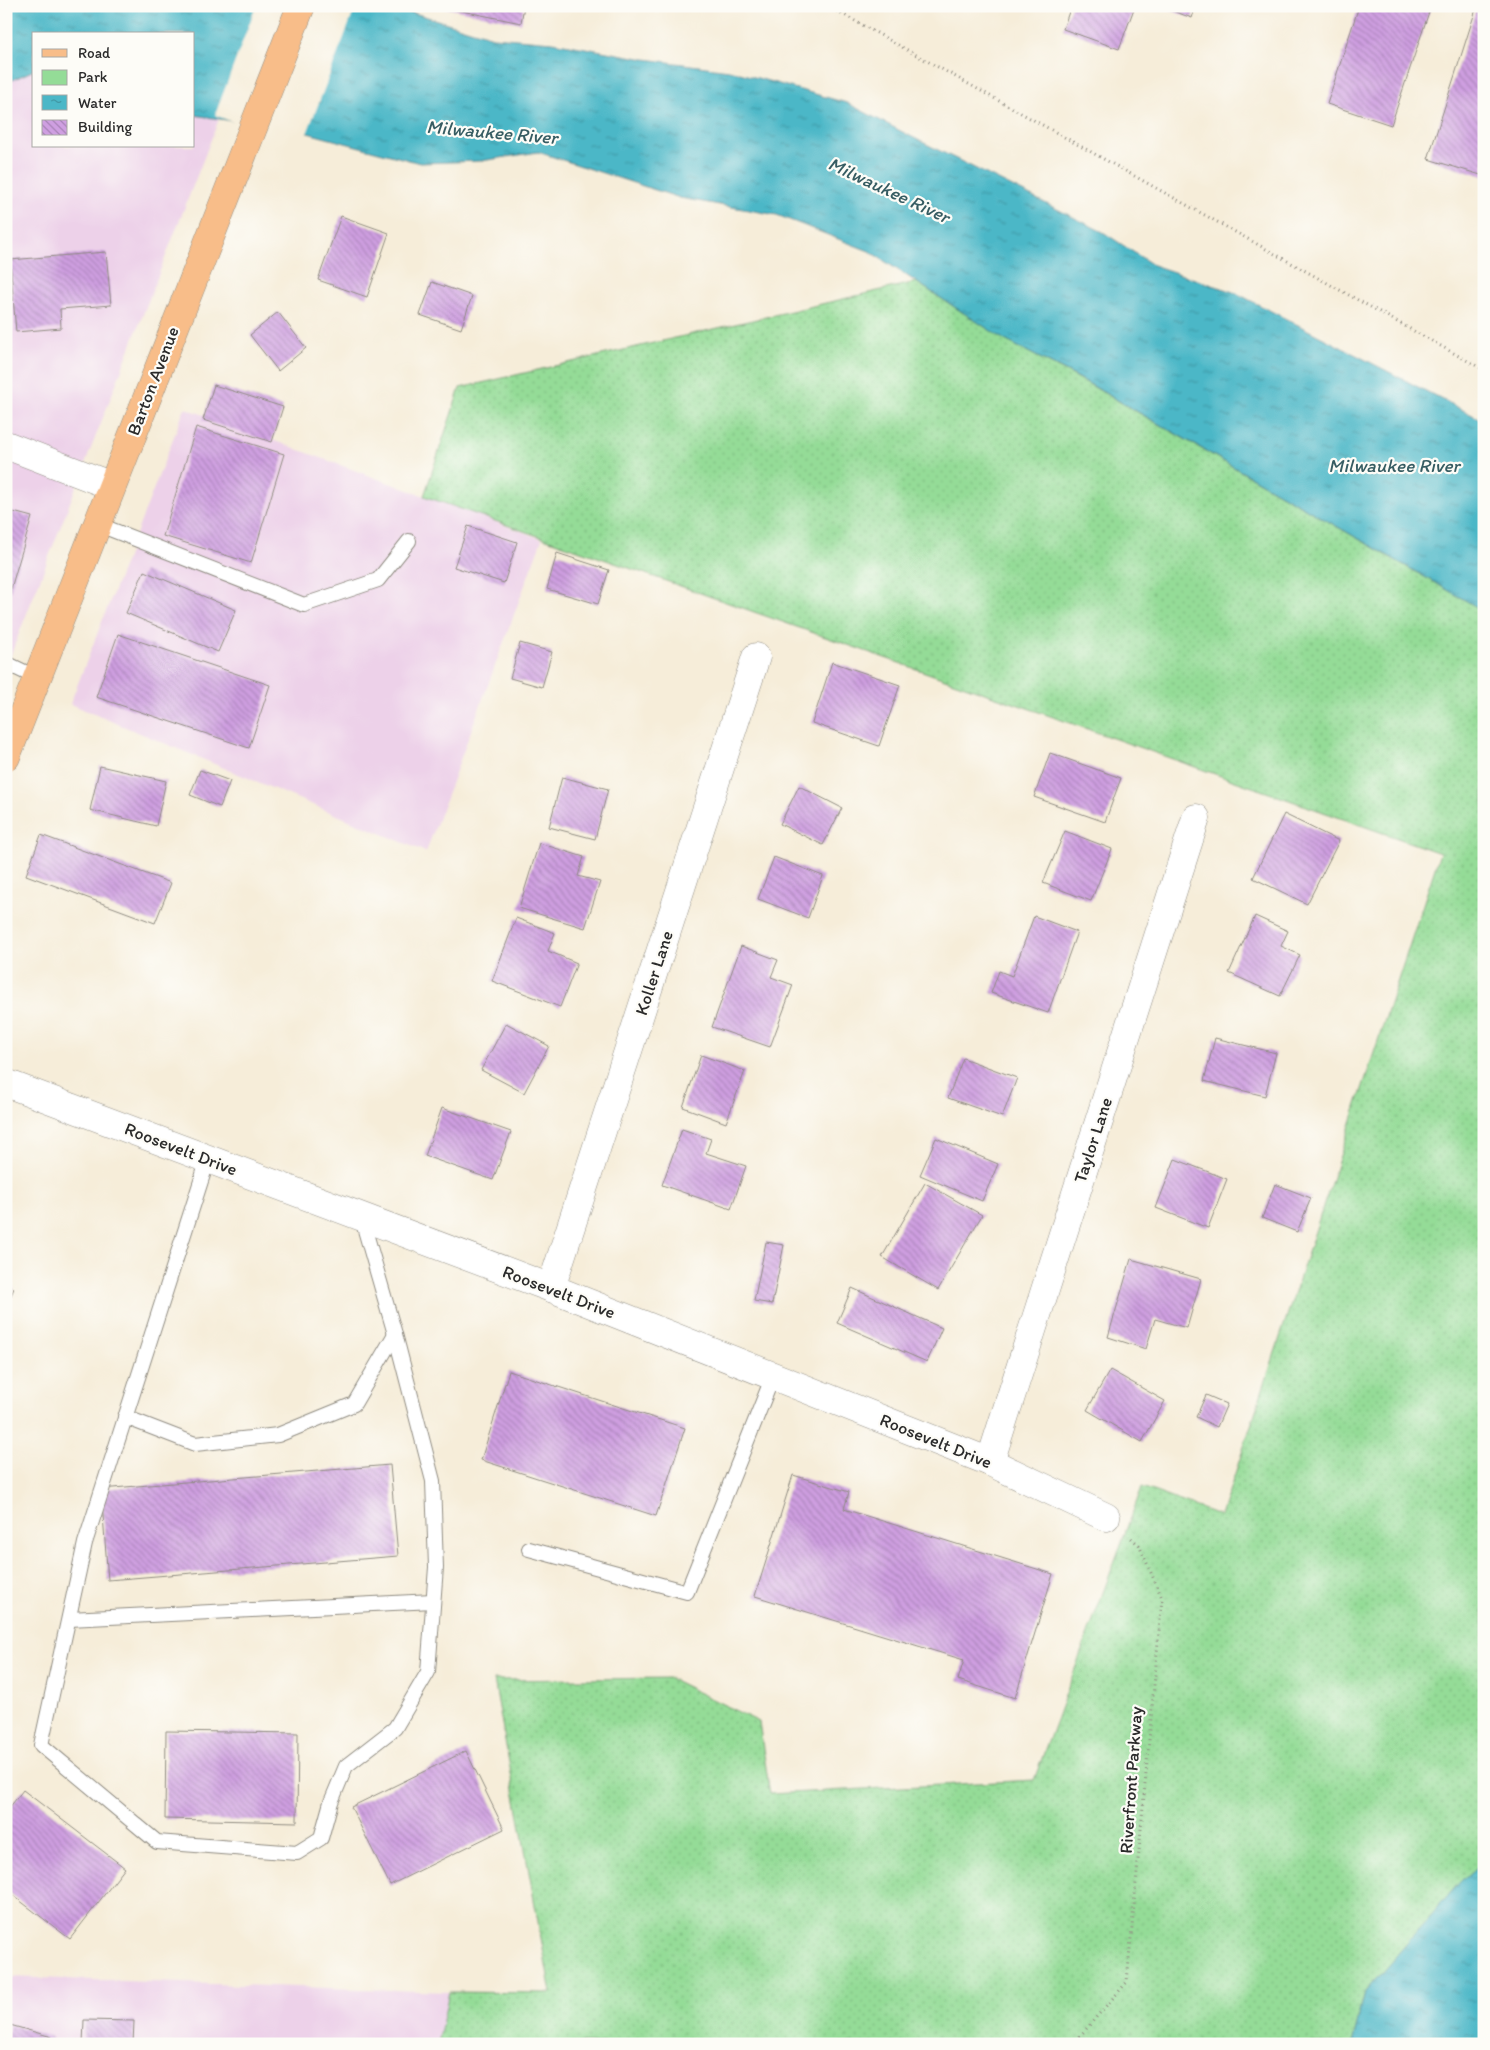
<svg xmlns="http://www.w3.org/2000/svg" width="1490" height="2050" viewBox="0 0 1490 2050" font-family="Itim,sans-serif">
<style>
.built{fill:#edd1e9}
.green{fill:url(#green-dots);stroke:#608461}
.water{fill:url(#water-ripples);stroke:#3b7179}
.pier{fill:#f6edd9}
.building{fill:url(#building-back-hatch)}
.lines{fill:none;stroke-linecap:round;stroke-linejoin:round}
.lane-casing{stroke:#908c82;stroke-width:16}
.street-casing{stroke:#908c82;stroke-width:29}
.primary-casing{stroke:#908c82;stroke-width:29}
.path{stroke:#908c82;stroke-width:3;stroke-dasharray:1 4;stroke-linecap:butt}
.lane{stroke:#fff;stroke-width:14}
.street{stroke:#fff;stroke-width:28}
.primary{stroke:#f8bd89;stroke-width:28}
.labels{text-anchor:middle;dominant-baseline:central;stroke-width:4.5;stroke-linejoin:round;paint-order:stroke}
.street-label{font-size:18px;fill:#2b2b2b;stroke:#fdfcf7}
.water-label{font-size:19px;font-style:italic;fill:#365c62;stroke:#fdfcf7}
</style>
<defs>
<pattern id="green-dots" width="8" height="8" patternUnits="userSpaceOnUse" patternTransform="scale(1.25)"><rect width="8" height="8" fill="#94dc97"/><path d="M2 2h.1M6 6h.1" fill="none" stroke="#80bd82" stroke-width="1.8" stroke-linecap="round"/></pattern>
<pattern id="water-ripples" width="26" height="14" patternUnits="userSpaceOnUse" patternTransform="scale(1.25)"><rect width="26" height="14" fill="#4bb7c7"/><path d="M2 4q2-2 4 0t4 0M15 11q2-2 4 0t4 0" fill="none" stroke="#3f95a2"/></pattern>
<pattern id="building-back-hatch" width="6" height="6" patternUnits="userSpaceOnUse" patternTransform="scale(1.25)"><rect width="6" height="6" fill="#cf9fe1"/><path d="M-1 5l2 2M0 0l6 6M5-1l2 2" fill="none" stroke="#a882b7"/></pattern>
</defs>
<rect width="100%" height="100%" fill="#fdfcf7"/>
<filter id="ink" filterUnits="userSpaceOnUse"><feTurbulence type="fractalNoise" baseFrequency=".02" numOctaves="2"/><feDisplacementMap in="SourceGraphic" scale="10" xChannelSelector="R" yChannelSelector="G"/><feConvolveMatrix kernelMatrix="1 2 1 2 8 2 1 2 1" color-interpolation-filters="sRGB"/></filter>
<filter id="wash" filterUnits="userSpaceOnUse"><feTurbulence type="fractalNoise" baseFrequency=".0096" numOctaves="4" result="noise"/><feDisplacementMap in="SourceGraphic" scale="20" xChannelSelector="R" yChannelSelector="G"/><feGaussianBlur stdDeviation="1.12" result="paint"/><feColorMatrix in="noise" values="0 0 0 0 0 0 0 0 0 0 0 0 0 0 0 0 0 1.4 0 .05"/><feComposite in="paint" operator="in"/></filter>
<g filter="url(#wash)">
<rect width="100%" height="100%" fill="#f6edd9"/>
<g class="built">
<path d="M 34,70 L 34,146 L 194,146 L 194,115 L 219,119 L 6,667 L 6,83 Z"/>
<path d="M 185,408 L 542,539 L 426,852 L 70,704 Z"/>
<path d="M 6,1977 L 449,1992 L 438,2044 L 6,2044 Z"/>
</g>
<path class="green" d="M 916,282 L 1005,340 L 1078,378 L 1484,611 L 1484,1860 L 1460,1882 L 1365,1992 L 1352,2044 L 438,2044 L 449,1992 L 551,1993 L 494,1680 L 669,1678 L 759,1722 L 770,1794 L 1034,1780 L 1142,1487 L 1221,1516 L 1440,853 L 424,496 L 460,388 Z"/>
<g class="water">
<path d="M 6,6 L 242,6 L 245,8 L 245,6 L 391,6 L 493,37 L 553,42 L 645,59 L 729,70 L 847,103 L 910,136 L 1103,232 L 1153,265 L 1236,293 L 1484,421 L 1484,611 L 1079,378 L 1005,340 L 869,251 L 777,215 L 680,198 L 538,152 L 481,161 L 420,163 L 304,132 L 194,115 L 194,34 L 34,34 L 34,70 L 6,83 Z"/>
<path d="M 1484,1860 L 1484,2044 L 1352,2044 L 1365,1992 L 1460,1882 Z"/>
</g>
<path class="pier" d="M 256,6 L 356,6 L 306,136 L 243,126 L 215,115 Z"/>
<g id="blocks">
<g class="building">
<path d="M 437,6 L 524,6 L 521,23 Z"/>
<path d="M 1071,6 L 1135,6 L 1119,49 L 1063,29 Z"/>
<path d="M 1159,6 L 1196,6 L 1192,18 Z"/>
<path d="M 1359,6 L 1431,6 L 1391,125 L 1327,104 Z"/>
<path d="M 1477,6 L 1484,6 L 1484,176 L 1428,159 Z"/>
<path d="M 341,216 L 389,233 L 367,297 L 318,280 Z"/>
<path d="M 106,252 L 111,305 L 60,309 L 61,328 L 16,332 L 10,260 Z"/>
<path d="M 432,282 L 472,296 L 461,329 L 420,315 Z"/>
<path d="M 278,312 L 306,348 L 278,371 L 250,335 Z"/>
<path d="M 214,385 L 283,407 L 272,442 L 203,420 Z"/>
<path d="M 196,427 L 284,454 L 251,563 L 163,536 Z"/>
<path d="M 6,510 L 32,517 L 7,602 L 6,602 Z"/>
<path d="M 468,526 L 517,542 L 504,583 L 454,567 Z"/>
<path d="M 557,553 L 609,570 L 598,604 L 547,589 Z"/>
<path d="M 144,571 L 236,610 L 218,652 L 126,613 Z"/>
<path d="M 118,634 L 270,685 L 249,748 L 96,697 Z"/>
<path d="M 520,643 L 552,652 L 542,687 L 510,678 Z"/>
<path d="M 832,662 L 900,685 L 879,746 L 812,723 Z"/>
<path d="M 1050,753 L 1121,778 L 1105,822 L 1034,797 Z"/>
<path d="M 100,766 L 166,781 L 156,826 L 90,810 Z"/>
<path d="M 200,770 L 230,781 L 220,807 L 190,795 Z"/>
<path d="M 562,777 L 608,789 L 595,839 L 549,827 Z"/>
<path d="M 799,786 L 842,808 L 823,845 L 780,824 Z"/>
<path d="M 1284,814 L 1339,841 L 1307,904 L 1253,878 Z"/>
<path d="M 1065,831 L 1112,849 L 1091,901 L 1043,883 Z"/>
<path d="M 41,835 L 171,883 L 155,923 L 26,875 Z"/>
<path d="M 539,843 L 584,857 L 578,876 L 600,882 L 585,928 L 519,908 Z"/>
<path d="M 774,857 L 823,876 L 808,918 L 758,899 Z"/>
<path d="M 1034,916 L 1077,932 L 1048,1013 L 991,993 L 999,971 L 1012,976 Z"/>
<path d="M 1255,916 L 1288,931 L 1281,946 L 1300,955 L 1280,996 L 1229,973 Z"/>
<path d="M 516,918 L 555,933 L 548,951 L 577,963 L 560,1007 L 492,981 Z"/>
<path d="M 741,946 L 778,960 L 771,977 L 793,985 L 770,1047 L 712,1027 Z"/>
<path d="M 506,1023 L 549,1046 L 524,1093 L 481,1070 Z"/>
<path d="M 1215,1038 L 1276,1053 L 1265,1096 L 1204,1081 Z"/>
<path d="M 701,1055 L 745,1071 L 726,1123 L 683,1107 Z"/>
<path d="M 963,1058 L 1017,1078 L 1002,1117 L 948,1098 Z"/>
<path d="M 442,1108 L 511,1132 L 493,1180 L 425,1156 Z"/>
<path d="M 682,1129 L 711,1139 L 706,1153 L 746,1166 L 731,1209 L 662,1185 Z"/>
<path d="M 936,1138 L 998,1164 L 982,1201 L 920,1175 Z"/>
<path d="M 1175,1159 L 1227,1179 L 1208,1228 L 1156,1208 Z"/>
<path d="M 925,1183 L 982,1215 L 938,1290 L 882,1257 Z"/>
<path d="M 1275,1184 L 1311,1198 L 1297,1232 L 1262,1218 Z"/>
<path d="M 766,1242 L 784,1245 L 772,1304 L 754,1301 Z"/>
<path d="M 1131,1259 L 1201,1279 L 1187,1328 L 1155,1319 L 1146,1349 L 1108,1337 Z"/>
<path d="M 6,1285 L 14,1288 L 6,1308 Z"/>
<path d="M 852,1288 L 942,1328 L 927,1362 L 837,1323 Z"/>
<path d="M 1110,1370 L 1165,1401 L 1142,1442 L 1087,1410 Z"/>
<path d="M 509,1371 L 685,1428 L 656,1516 L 481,1460 Z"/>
<path d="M 1206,1395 L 1227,1404 L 1217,1427 L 1196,1417 Z"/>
<path d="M 390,1465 L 398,1556 L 108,1580 L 101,1489 Z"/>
<path d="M 793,1475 L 849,1492 L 844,1509 L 1053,1574 L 1015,1698 L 958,1680 L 964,1660 L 755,1596 Z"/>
<path d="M 166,1731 L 298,1733 L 297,1822 L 165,1819 Z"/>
<path d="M 466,1751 L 504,1829 L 390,1885 L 351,1807 Z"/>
<path d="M 23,1790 L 125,1868 L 70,1939 L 6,1890 L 6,1812 Z"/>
<path d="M 84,2020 L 134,2021 L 133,2044 L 83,2044 Z"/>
<path d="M 10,2025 L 52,2037 L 50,2044 L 6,2044 Z"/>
</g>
</g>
</g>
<g filter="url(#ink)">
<use href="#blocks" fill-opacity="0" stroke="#908c82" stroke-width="1"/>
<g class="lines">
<defs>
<g id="lane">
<path d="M 97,524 L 304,605 L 378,580 L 409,541"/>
<path d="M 6,663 L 37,678"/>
<path d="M 208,1159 L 85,1543 L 41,1745 L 157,1842 L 297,1853 L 321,1838 L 331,1802 L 346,1766 L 395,1728 L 428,1672 L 436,1567 L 433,1481 L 395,1334 L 361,1216"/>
<path d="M 125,1417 L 195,1444 L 278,1435 L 354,1404 L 395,1334"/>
<path d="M 529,1549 L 687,1592 L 773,1376"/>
<path d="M 69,1619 L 433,1601"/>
</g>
<g id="street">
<path d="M 6,445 L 112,486"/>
<path d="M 6,1083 L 551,1288 L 990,1462 L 1106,1517"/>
<path d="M 551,1288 L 756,657"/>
<path d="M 990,1462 L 1196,818"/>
</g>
<path id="primary" d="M 6,757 L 301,6"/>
</defs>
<use href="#lane" class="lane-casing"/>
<use href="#street" class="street-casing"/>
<use href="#primary" class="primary-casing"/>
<g class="path">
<path d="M 828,6 L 1484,370"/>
<path d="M 1073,2044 L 1127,1982 L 1162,1598 L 1139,1545 L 1130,1537"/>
</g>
<use href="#lane" class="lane"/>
<use href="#street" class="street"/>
<use href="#primary" class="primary"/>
</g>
</g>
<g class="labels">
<g class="street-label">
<text transform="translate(153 381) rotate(-69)">Barton Avenue</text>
<text transform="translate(654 973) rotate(-72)">Koller Lane</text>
<text transform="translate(1093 1140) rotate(-72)">Taylor Lane</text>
<text transform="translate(181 1149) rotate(21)">Roosevelt Drive</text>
<text transform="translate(559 1292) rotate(21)">Roosevelt Drive</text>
<text transform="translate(936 1441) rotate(22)">Roosevelt Drive</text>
<text transform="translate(1131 1780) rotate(-86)">Riverfront Parkway</text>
</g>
<g class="water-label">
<text transform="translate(492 132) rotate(5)">Milwaukee River</text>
<text transform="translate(889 190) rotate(25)">Milwaukee River</text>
<text x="1394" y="465">Milwaukee River</text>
</g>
</g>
<rect width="1490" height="2050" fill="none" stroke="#fdfcf7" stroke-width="25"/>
<rect x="32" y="32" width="162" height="115" fill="#fdfcf7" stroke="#a9a8a5"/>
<rect x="42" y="49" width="25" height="8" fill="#f8bd89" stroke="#a9a8a5"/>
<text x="78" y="58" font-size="15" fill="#2b2b2b">Road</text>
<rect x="42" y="70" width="25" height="15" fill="#94dc97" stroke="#a9a8a5"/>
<text x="78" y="82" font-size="15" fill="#2b2b2b">Park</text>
<rect x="42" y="95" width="25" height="15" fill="url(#water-ripples)" stroke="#a9a8a5"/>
<text x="78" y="108" font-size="15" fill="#2b2b2b">Water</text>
<rect x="42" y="120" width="25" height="15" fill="url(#building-back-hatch)" stroke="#a9a8a5"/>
<text x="78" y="132" font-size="15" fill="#2b2b2b">Building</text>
</svg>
